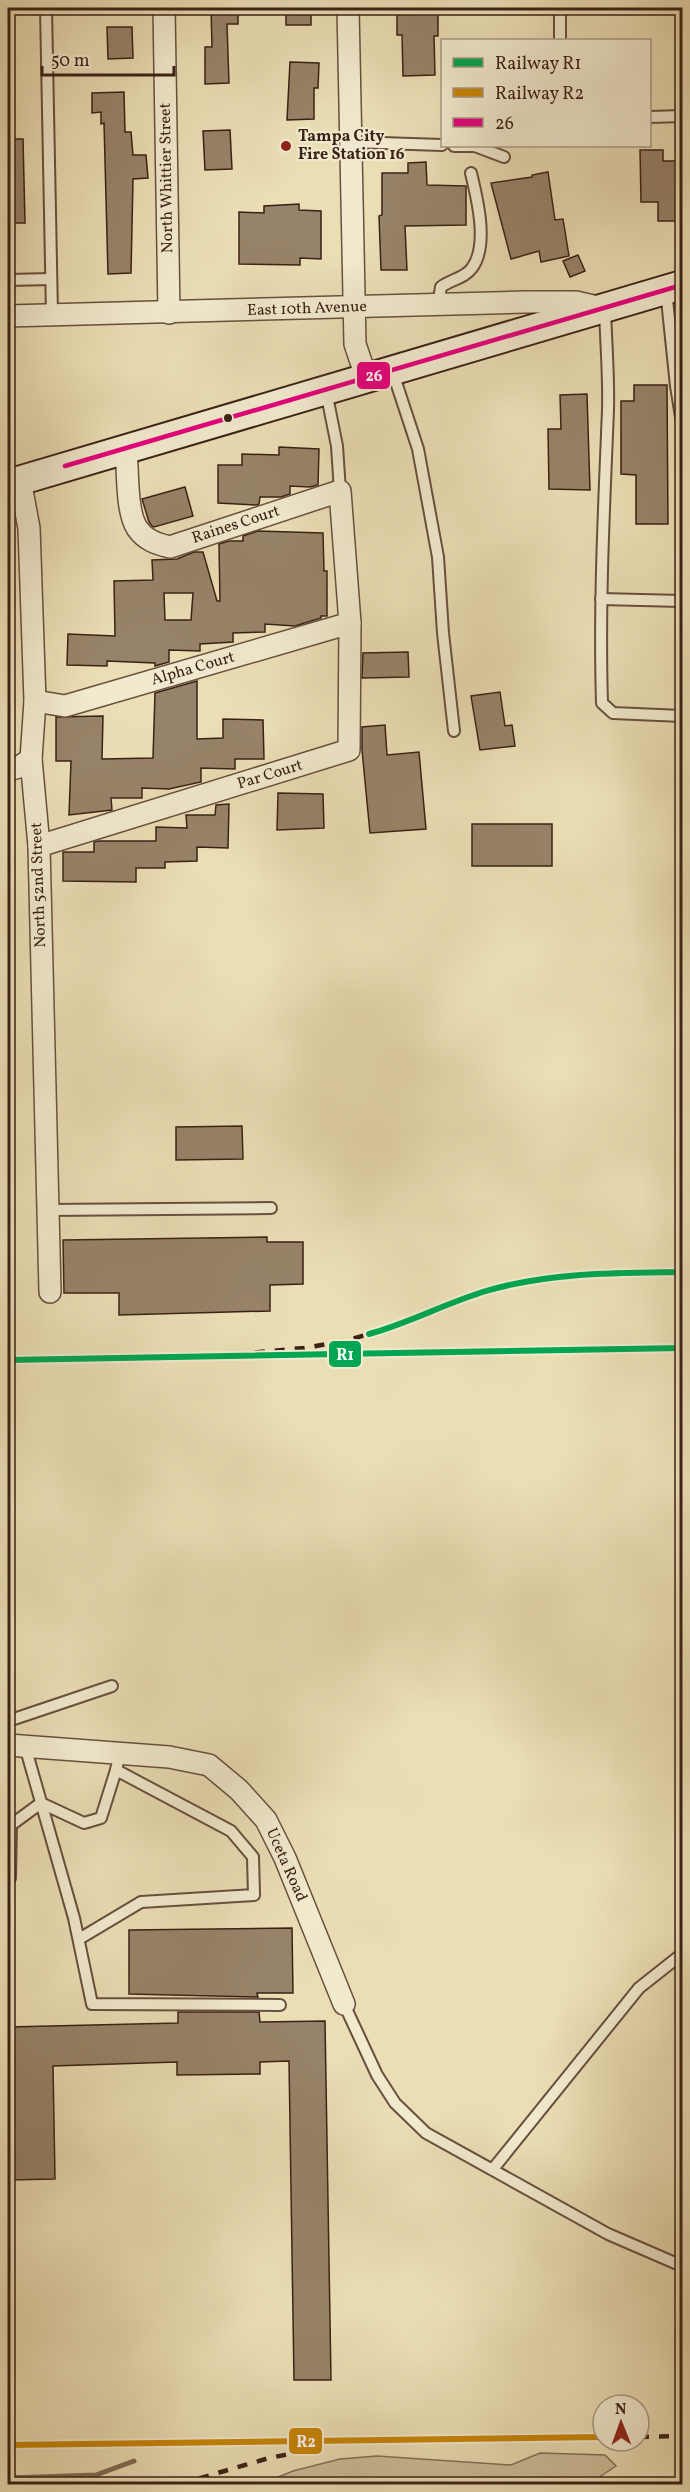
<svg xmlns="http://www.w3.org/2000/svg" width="690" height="2492" viewBox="0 0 690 2492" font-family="Vollkorn,serif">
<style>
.green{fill:#cdbe9a;stroke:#847058;stroke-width:1.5}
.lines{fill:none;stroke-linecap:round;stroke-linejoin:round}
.stream{stroke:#816c55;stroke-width:5}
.building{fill:#978369;stroke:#3b2116;stroke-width:1.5;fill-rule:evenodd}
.lane-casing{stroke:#67503e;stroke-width:14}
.street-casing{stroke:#67503e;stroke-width:24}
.secondary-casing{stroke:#3b2116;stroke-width:32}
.lane{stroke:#f2eacf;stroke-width:10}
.street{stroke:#f2eacf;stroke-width:21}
.secondary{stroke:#f2eacf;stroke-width:28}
.rail{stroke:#3b2116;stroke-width:4.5;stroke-dasharray:10 10;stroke-linecap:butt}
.bus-1-casing{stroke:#f2eacf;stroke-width:9}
.bus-1{stroke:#e5007d;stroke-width:4.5}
.rail-1-casing{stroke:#f2eacf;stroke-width:10}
.rail-2-casing{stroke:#f2eacf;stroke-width:10}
.rail-1{stroke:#00a651;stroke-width:6}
.rail-2{stroke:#c88506;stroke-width:6}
.poi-dot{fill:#8f2418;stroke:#f2eacf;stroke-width:2}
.bus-dot{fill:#3b2116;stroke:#f2eacf;stroke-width:2}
.labels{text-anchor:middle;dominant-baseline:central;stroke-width:4.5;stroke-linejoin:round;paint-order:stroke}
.poi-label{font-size:16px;font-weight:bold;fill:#3b2116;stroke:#f2eacf;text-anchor:start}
.street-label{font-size:16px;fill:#3b2116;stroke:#f2eacf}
.line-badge{stroke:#f2eacf;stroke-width:2}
.badge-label{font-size:16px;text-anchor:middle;font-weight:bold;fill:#fff}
</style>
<rect width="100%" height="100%" fill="#ebdeb5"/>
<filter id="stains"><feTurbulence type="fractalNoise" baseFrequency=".00333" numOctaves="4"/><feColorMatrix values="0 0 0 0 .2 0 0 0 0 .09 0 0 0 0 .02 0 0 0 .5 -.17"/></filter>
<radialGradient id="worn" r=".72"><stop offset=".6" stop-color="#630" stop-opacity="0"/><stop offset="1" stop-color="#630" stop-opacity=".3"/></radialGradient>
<path class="green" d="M 540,2453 L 605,2455 L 616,2466 L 589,2484 L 261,2484 L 293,2471 L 340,2459 L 377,2456 L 511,2465 Z"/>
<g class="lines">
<path class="stream" d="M 8,2478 L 96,2475 L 134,2461"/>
</g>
<g class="building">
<path d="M 211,8 L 238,8 L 238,24 L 227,24 L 229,83 L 205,84 L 205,47 L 212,47 Z"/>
<rect x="286" y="8" width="25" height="17"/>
<path d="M 397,8 L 438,9 L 438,36 L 434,36 L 435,75 L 403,76 L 402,35 L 397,35 Z"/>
<path d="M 107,27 L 132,27 L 133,58 L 108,59 Z"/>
<path d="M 290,62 L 319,63 L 318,88 L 314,88 L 314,119 L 287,120 Z"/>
<path d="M 124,92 L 125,132 L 131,132 L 133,155 L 146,155 L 148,178 L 133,179 L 131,273 L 108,274 L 104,123 L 101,124 L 101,112 L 92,113 L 92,93 Z"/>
<path d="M 230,130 L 232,169 L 205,170 L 203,131 Z"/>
<path d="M 8,139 L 23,139 L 25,223 L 8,223 Z"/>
<path d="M 640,150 L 663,150 L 663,161 L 677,161 L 678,221 L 658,221 L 658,202 L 641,202 Z"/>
<path d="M 426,162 L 427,185 L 466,186 L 466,225 L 405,226 L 407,270 L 381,270 L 379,216 L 382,215 L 382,173 L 408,173 L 408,163 Z"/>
<path d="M 548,172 L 555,220 L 563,219 L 569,256 L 541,262 L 539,251 L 511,259 L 491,183 L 532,177 L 532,175 Z"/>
<path d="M 299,204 L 299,210 L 321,211 L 321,259 L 300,258 L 300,265 L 239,264 L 239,212 L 264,213 L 264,206 Z"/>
<path d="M 578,255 L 585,271 L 570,277 L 563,261 Z"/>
<path d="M 634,385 L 667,385 L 668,524 L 636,524 L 636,475 L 621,474 L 621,401 L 634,401 Z"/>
<path d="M 587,394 L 590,490 L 549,489 L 548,429 L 561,429 L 560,395 Z"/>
<path d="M 279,447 L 319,449 L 318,485 L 310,487 L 290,486 L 290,494 L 281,497 L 260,497 L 259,504 L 257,505 L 218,503 L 218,465 L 242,465 L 242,454 L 279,455 Z"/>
<path d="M 185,487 L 193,516 L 154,527 L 152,526 L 149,522 L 142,499 Z"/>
<path d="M 258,531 L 323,533 L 324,571 L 327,571 L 327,616 L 321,616 L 321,618 L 295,626 L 265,624 L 265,632 L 233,633 L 233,642 L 200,644 L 200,651 L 169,650 L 169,662 L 155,666 L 155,663 L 107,661 L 107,666 L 67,665 L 68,634 L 115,636 L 114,581 L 153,580 L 152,560 L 177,559 L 194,552 L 203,552 L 217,601 L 220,601 L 219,544 L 229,541 L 243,541 L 243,536 ZM 164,593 L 193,593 L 191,620 L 165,620 Z"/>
<path d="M 408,652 L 409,677 L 362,678 L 363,653 Z"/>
<path d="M 197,681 L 197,739 L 223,738 L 223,719 L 263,720 L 264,759 L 235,759 L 235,769 L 201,768 L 201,782 L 169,789 L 142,788 L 142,798 L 111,798 L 112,810 L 69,815 L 71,761 L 56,761 L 56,717 L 103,716 L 102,759 L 153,758 L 155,693 Z"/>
<path d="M 500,692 L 505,726 L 512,725 L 515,746 L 480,750 L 471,696 Z"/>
<path d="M 385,725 L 387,755 L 419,752 L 426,829 L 370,833 L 362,750 L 362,727 Z"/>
<path d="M 278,793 L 323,794 L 324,828 L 277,830 Z"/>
<path d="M 229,804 L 228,848 L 197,847 L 197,861 L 165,862 L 165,868 L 136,868 L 136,882 L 63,881 L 63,852 L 94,852 L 94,842 L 98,841 L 156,841 L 156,827 L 187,828 L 186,815 L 215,815 L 216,805 Z"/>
<rect x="472" y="824" width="80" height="42"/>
<path d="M 242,1126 L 243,1159 L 176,1160 L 176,1127 Z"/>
<path d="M 267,1237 L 267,1242 L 303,1242 L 303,1284 L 270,1285 L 270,1311 L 119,1315 L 119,1293 L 64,1293 L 63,1240 Z"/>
<path d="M 292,1928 L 293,1993 L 257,1993 L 258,1997 L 129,1994 L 129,1930 Z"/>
<path d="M 178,2012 L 259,2012 L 260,2022 L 325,2021 L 331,2380 L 294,2380 L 289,2061 L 260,2062 L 260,2074 L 177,2075 L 177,2062 L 53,2066 L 55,2179 L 8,2180 L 8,2027 L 178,2023 Z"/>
</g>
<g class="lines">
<defs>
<g id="lane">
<path d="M 46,8 L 52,315"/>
<path d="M 560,8 L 560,40"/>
<path d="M 650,117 L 682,116"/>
<path d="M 351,142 L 442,145"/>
<path d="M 454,146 L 475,146 L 504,157"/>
<path d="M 8,280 L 51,279"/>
<path d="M 666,290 L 676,386 L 682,423"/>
<path d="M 438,305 L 441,287 C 450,280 465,278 472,268 C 489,245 477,198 471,173"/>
<path d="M 605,309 C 606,343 609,377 608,410 C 604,508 599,605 602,703 L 613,713 L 682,716"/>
<path d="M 393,373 L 418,449 L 438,557 L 443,633 L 454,731"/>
<path d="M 326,391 L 337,446 L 340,491"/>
<path d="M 601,599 L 682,601"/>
<path d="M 48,1210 L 271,1208"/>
<path d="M 8,1726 L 8,1721 L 112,1686"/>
<path d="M 25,1746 L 74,1918 L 92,2004 L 280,2005"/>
<path d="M 10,1878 L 11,1825 L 41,1803 L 84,1823 L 101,1818 L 116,1770"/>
<path d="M 79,1939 L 141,1902 L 254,1895 L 253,1857 L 231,1831 L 116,1770 L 120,1753"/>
<path d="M 344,2004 L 377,2075 L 395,2103 L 426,2133 L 608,2234 L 682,2266"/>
<path d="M 493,2169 L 639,1988 L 682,1954"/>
</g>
<g id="street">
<path d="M 164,8 L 169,313"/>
<path d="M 348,8 L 355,344 L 366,377"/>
<path d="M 8,316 L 524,302 L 576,302 L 602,308"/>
<path d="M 20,480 L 29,528 L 35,701 L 31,759 L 39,846 L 50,1292"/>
<path d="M 35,701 L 65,706 L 350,623"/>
<path d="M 8,770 L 19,767 L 31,759"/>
<path d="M 39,846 L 349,750 L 350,623 L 340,491 L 170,547 C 157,544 145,540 137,528 C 126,511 128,470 126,448"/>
<path d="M 8,1745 L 169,1757 L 209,1765 L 239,1790 L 266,1820 L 285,1858 L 344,2004"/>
</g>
<path id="secondary" d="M 8,484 L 682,285"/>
</defs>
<use href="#lane" class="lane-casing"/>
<use href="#street" class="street-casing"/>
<use href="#secondary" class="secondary-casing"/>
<use href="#lane" class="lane"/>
<use href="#street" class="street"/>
<use href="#secondary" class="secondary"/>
<g class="rail">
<path d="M 215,1356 L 304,1348 L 344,1341 L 384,1330 L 486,1291 L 538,1280 L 593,1273 L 682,1272"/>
<path d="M 639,2437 L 682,2436"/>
<path d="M 8,2445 L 603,2437"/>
<path d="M 180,2484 L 269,2458 L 322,2448"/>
<path d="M 671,2484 L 682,2480"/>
</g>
<defs>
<path id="bus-1" d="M 65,466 L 682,285"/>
</defs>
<use href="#bus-1" class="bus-1-casing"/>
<use href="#bus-1" class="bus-1"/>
<defs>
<g id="rail-1">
<path d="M 369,1334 C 409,1323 446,1303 486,1291 C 550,1272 616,1273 682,1272"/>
<path d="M 8,1360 L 682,1348"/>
</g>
<path id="rail-2" d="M 8,2445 L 603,2437"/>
</defs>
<use href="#rail-1" class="rail-1-casing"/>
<use href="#rail-2" class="rail-2-casing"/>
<use href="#rail-1" class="rail-1"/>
<use href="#rail-2" class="rail-2"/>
</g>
<circle class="poi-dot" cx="286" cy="146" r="6"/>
<circle class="bus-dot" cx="228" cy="418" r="5"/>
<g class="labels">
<g class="poi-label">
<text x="298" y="137">Tampa City<tspan x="298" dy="18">Fire Station 16</tspan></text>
</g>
<g class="street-label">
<text transform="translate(167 178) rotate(-91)">North Whittier Street</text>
<text transform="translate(307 309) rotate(-2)">East 10th Avenue</text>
<text transform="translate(236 525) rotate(-18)">Raines Court</text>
<text transform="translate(193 669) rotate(-16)">Alpha Court</text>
<text transform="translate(270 775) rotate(-17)">Par Court</text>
<text transform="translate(39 885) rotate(-92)">North 52nd Street</text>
<text transform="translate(286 1865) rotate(66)">Uceta Road</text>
</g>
</g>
<g class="line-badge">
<rect x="356" y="361" width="35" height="29" rx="6" fill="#e5007d"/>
<rect x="328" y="1340" width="34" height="28" rx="6" fill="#00a651"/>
<rect x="288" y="2427" width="35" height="28" rx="6" fill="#c88506"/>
</g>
<g class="badge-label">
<text x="374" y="381">26</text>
<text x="345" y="1360">R1</text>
<text x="306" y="2447">R2</text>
</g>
<rect width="690" height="2492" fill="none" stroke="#ebdeb5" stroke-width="30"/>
<rect x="9" y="9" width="672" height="2474" fill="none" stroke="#3b2116" stroke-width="3"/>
<rect x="15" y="15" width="660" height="2462" fill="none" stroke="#3b2116" stroke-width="1.5"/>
<rect x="441" y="39" width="210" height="108" fill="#f2eacf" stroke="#a99a85" stroke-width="1.5"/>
<rect x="453" y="58" width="30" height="9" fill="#00a651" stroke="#a99a85" stroke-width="1.5"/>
<text x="495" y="69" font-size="18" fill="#3b2116">Railway R1</text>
<rect x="453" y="88" width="30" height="9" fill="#c88506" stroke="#a99a85" stroke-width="1.5"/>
<text x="495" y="99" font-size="18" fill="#3b2116">Railway R2</text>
<rect x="453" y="118" width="30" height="9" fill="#e5007d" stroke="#a99a85" stroke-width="1.5"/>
<text x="495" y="129" font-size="18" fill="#3b2116">26</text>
<g transform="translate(621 2423) rotate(359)"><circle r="28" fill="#f2eacf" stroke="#a99a85" stroke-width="1.5"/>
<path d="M0-4.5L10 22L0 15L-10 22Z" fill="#8f2418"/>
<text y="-9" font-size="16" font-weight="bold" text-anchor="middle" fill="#3b2116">N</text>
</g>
<path d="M42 66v9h132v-9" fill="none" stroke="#3b2116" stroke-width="3"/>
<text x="51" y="66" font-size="18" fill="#3b2116" stroke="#f2eacf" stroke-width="4.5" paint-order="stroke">50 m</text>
<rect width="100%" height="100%" filter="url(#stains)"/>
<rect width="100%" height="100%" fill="url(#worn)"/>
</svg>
